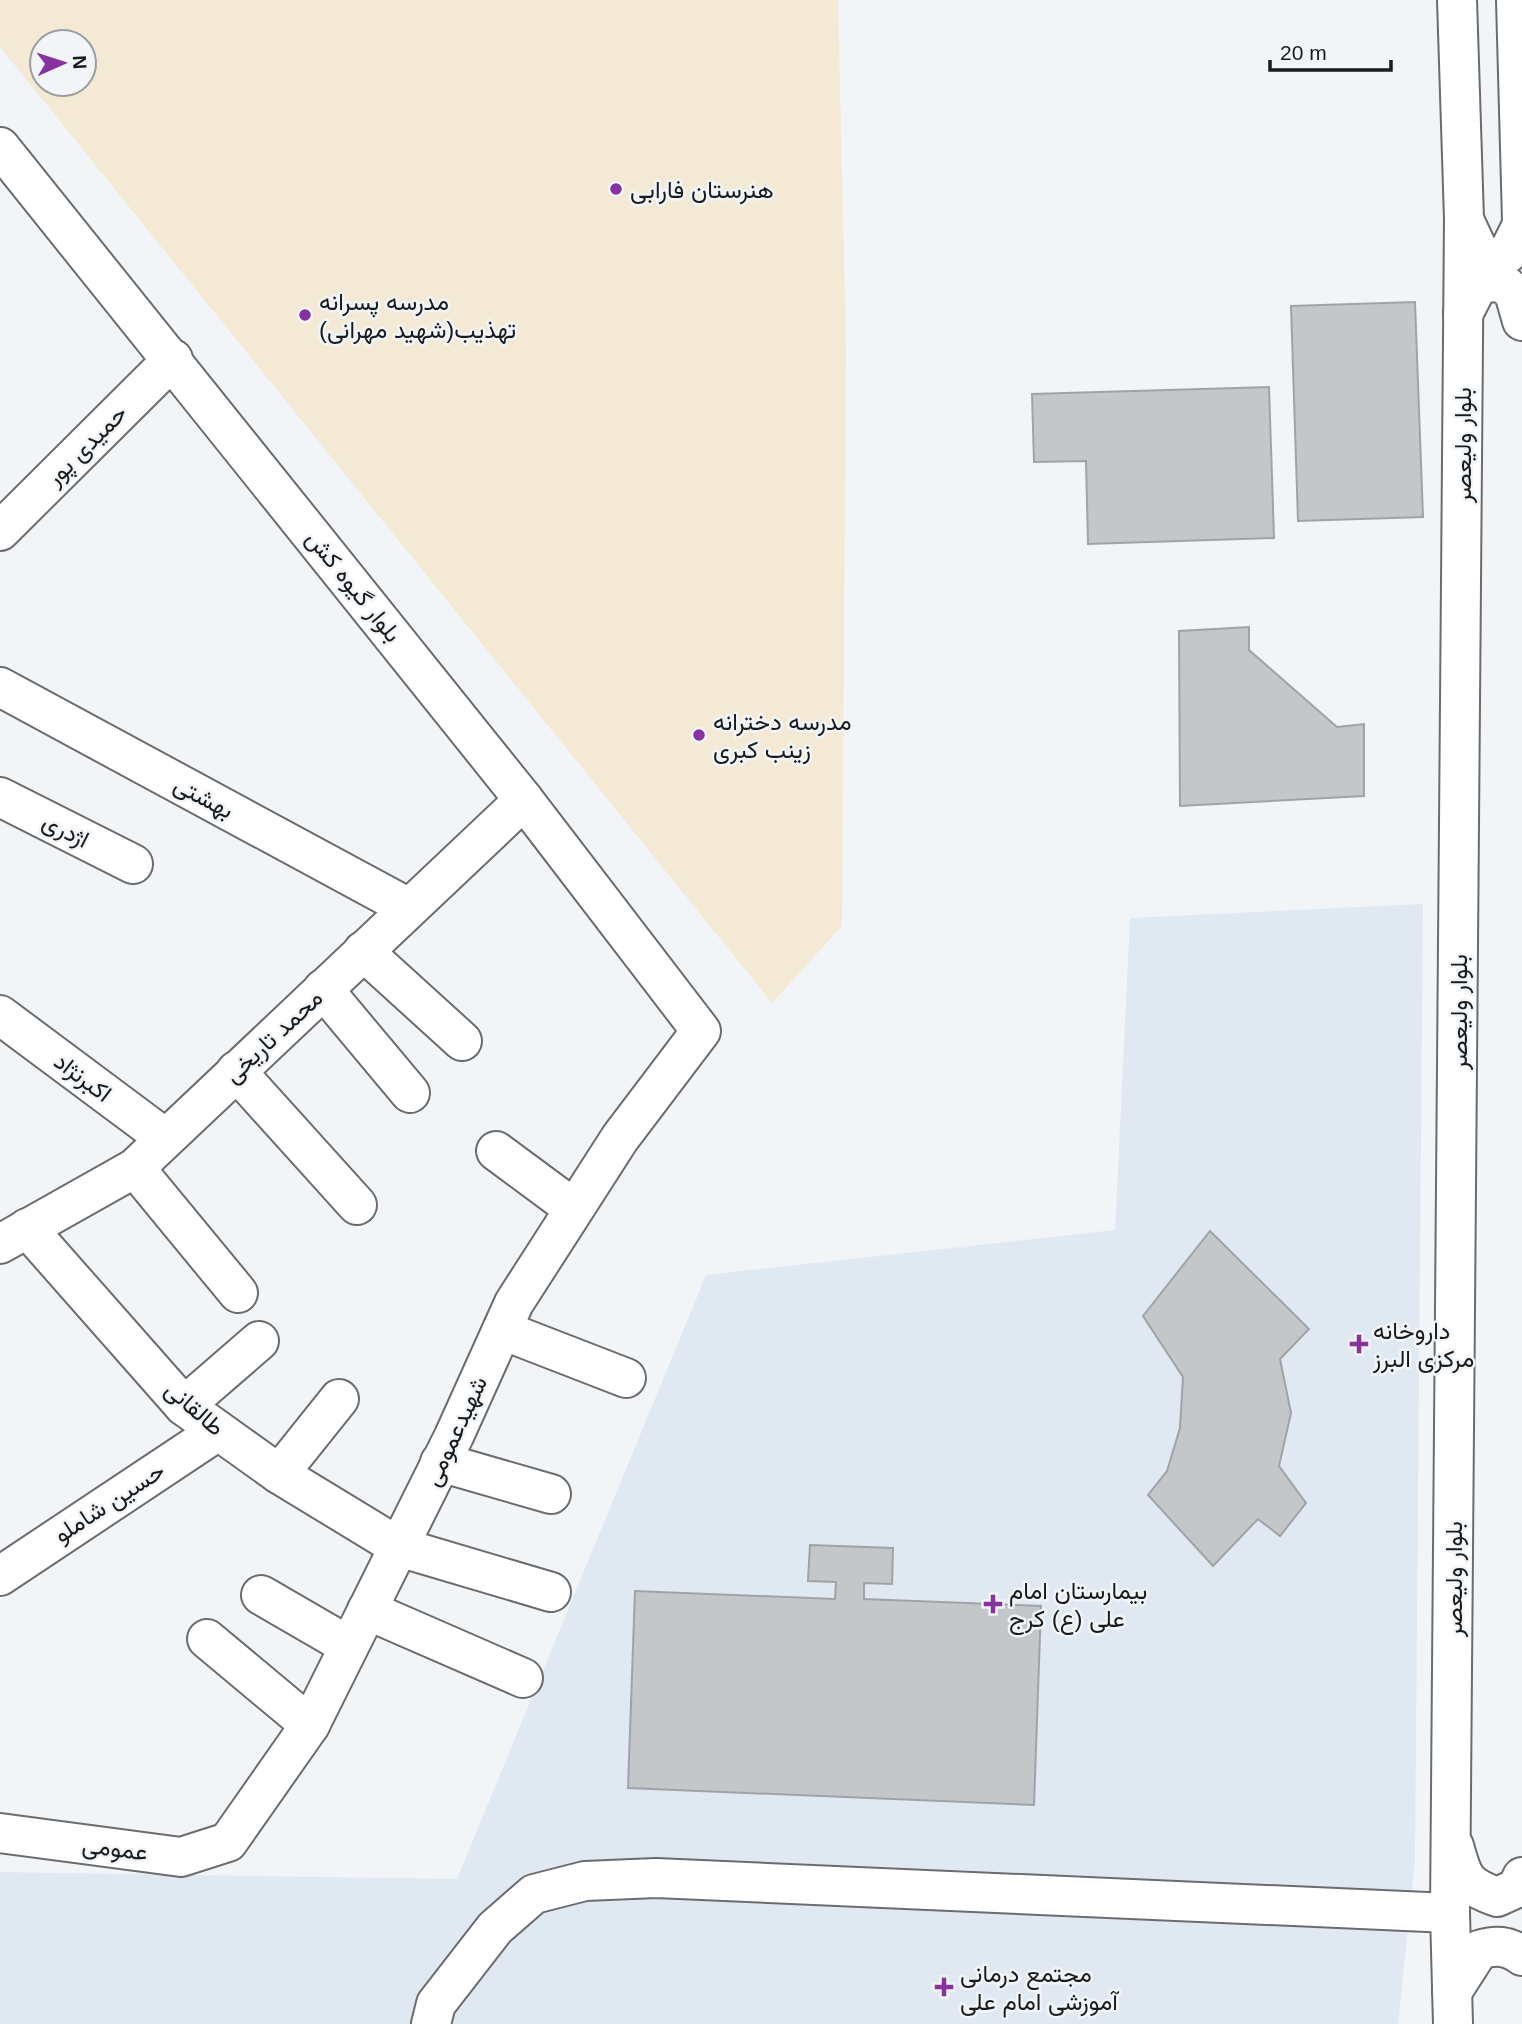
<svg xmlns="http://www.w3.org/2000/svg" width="1522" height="2024" viewBox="0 0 1522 2024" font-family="Helvetica,Vazirmatn,sans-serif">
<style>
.built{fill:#e0e9f2}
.education{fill:#f4e9d4;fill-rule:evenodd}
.building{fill:#c4c7ca;stroke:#a0a3a6;stroke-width:2}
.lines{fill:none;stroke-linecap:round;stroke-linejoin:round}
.minor-casing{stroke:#6a6c6f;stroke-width:42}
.minor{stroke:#fff;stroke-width:38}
.poi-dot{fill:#8832a0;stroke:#f1f5f8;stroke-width:2.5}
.labels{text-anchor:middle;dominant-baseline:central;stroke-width:5;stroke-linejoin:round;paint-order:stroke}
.poi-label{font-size:24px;fill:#191a1b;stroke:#f1f5f8;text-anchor:start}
.street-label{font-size:24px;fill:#191a1b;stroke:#f1f5f8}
</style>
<rect width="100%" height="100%" fill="#f1f5f8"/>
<path class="built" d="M 1423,904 L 1415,1860 L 1398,2024 L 0,2024 L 0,1872 L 457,1879 L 706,1275 L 1115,1230 L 1130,918 Z"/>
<path class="education" d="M 0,0 L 838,0 L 846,345 L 842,926 L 772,1003 L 0,47 ZM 42,42 L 84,42 L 84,84 L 42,84 Z"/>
<g class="building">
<path d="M 1415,302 L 1423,517 L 1298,521 L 1291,306 Z"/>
<path d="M 1269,387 L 1274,538 L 1088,544 L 1086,461 L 1034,462 L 1032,394 Z"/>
<path d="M 1249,627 L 1249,650 L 1337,727 L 1364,724 L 1364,796 L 1180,806 L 1179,631 Z"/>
<path d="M 1210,1231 L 1309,1329 L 1280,1359 L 1291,1413 L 1279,1466 L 1306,1503 L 1280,1536 L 1258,1519 L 1213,1566 L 1148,1495 L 1167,1471 L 1180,1428 L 1183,1377 L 1143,1316 Z"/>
<path d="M 810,1545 L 893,1548 L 892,1584 L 864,1583 L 864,1599 L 1041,1606 L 1034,1805 L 628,1788 L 635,1591 L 835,1599 L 836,1582 L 808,1581 Z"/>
</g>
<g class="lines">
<defs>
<g id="minor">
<path d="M 1516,0 L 1522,221"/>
<path d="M 0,147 L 524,800 L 701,1031 L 620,1138 L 514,1303 L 454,1436 L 310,1725 L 228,1842 L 181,1857 L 0,1833"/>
<path d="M 1466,224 L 1480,254 L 1494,258 L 1508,253 L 1522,225"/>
<path d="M 1463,314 L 1477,287 L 1488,282 L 1503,283 L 1514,293 L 1522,321"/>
<path d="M 0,531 L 173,359"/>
<path d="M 0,687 L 409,908"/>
<path d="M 0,797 L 133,864"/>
<path d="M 363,951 L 462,1041"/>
<path d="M 323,989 L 410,1093"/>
<path d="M 0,1015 L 165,1138"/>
<path d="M 236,1071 L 357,1205"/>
<path d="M 496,1151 L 573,1208"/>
<path d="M 135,1168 L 238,1293"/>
<path d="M 27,1228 L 184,1406 L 279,1474 L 399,1547 L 551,1592"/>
<path d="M 0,1244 L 135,1168 L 524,800"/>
<path d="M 502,1330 L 626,1378"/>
<path d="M 184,1406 L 259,1341"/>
<path d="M 440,1462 L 551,1494"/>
<path d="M 279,1474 L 339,1399"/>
<path d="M 0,1576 L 218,1431"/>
<path d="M 261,1595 L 349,1646"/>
<path d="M 367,1610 L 523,1678"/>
<path d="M 207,1639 L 310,1725"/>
<path d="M 1454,1846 C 1463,1878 1464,1885 1497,1897 L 1517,1888 L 1522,1877"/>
<path d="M 1452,1992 L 1479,1950 C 1495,1945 1508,1945 1522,1956"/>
<path d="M 431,2024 L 436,2004 L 495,1928 L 534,1894 L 585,1881 L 656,1878 L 1450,1913"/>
<path d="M 1453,2024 L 1450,1913 L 1464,219 L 1457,0"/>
</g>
</defs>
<use href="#minor" class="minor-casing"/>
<use href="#minor" class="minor"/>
</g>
<g class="poi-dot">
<circle cx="616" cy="189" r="7"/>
<circle cx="305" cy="315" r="7"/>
<circle cx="699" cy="735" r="7"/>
<path d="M1355.5 1333.5h7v7h7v7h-7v7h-7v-7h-7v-7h7z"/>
<path d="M989.5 1593.5h7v7h7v7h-7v7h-7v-7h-7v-7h7z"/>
<path d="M940.5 1976.5h7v7h7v7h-7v7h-7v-7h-7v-7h7z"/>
</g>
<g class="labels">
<g class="poi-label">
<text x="630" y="189">هنرستان فارابی</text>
<text x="319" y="301">مدرسه پسرانه<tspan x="319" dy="28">تهذیب(شهید مهرانی)</tspan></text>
<text x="713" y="721">مدرسه دخترانه<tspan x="713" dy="28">زینب کبری</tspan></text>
<text x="1373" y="1330">داروخانه<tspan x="1373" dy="28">مرکزی البرز</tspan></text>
<text x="1009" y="1590">بیمارستان امام<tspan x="1009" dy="28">علی (ع) کرج</tspan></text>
<text x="960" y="1973">مجتمع درمانی<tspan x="960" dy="28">آموزشی امام علی</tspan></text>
</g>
<g class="street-label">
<text transform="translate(86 445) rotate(-45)">حمیدی پور</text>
<text transform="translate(1462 445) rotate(-90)">بلوار ولیعصر</text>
<text transform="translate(354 586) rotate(51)">بلوار گیوه کش</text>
<text transform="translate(204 797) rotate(28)">بهشتی</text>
<text transform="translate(66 830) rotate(27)">اژدری</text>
<text transform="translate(1458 1012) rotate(-90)">بلوار ولیعصر</text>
<text transform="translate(273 1036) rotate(-43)">محمد تاریخی</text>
<text transform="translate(83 1077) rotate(37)">اکبرنژاد</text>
<text transform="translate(195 1408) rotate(41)">طالقانی</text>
<text transform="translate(455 1431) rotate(-65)">شهیدعمومی</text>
<text transform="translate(109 1502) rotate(-33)">حسین شاملو</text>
<text transform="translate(1453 1579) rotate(-90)">بلوار ولیعصر</text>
<text transform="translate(115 1848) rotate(7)">عمومی</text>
</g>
</g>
<g transform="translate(63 63) rotate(87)"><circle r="33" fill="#f1f5f8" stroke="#9b9da0" stroke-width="2"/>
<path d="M0-5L12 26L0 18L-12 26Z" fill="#8832a0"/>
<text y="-10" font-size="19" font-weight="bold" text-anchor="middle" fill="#191a1b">N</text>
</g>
<path d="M1270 60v10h121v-10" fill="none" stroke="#191a1b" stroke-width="3.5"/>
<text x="1280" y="60" font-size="21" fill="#191a1b" stroke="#f1f5f8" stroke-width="5" paint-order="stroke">20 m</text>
</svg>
